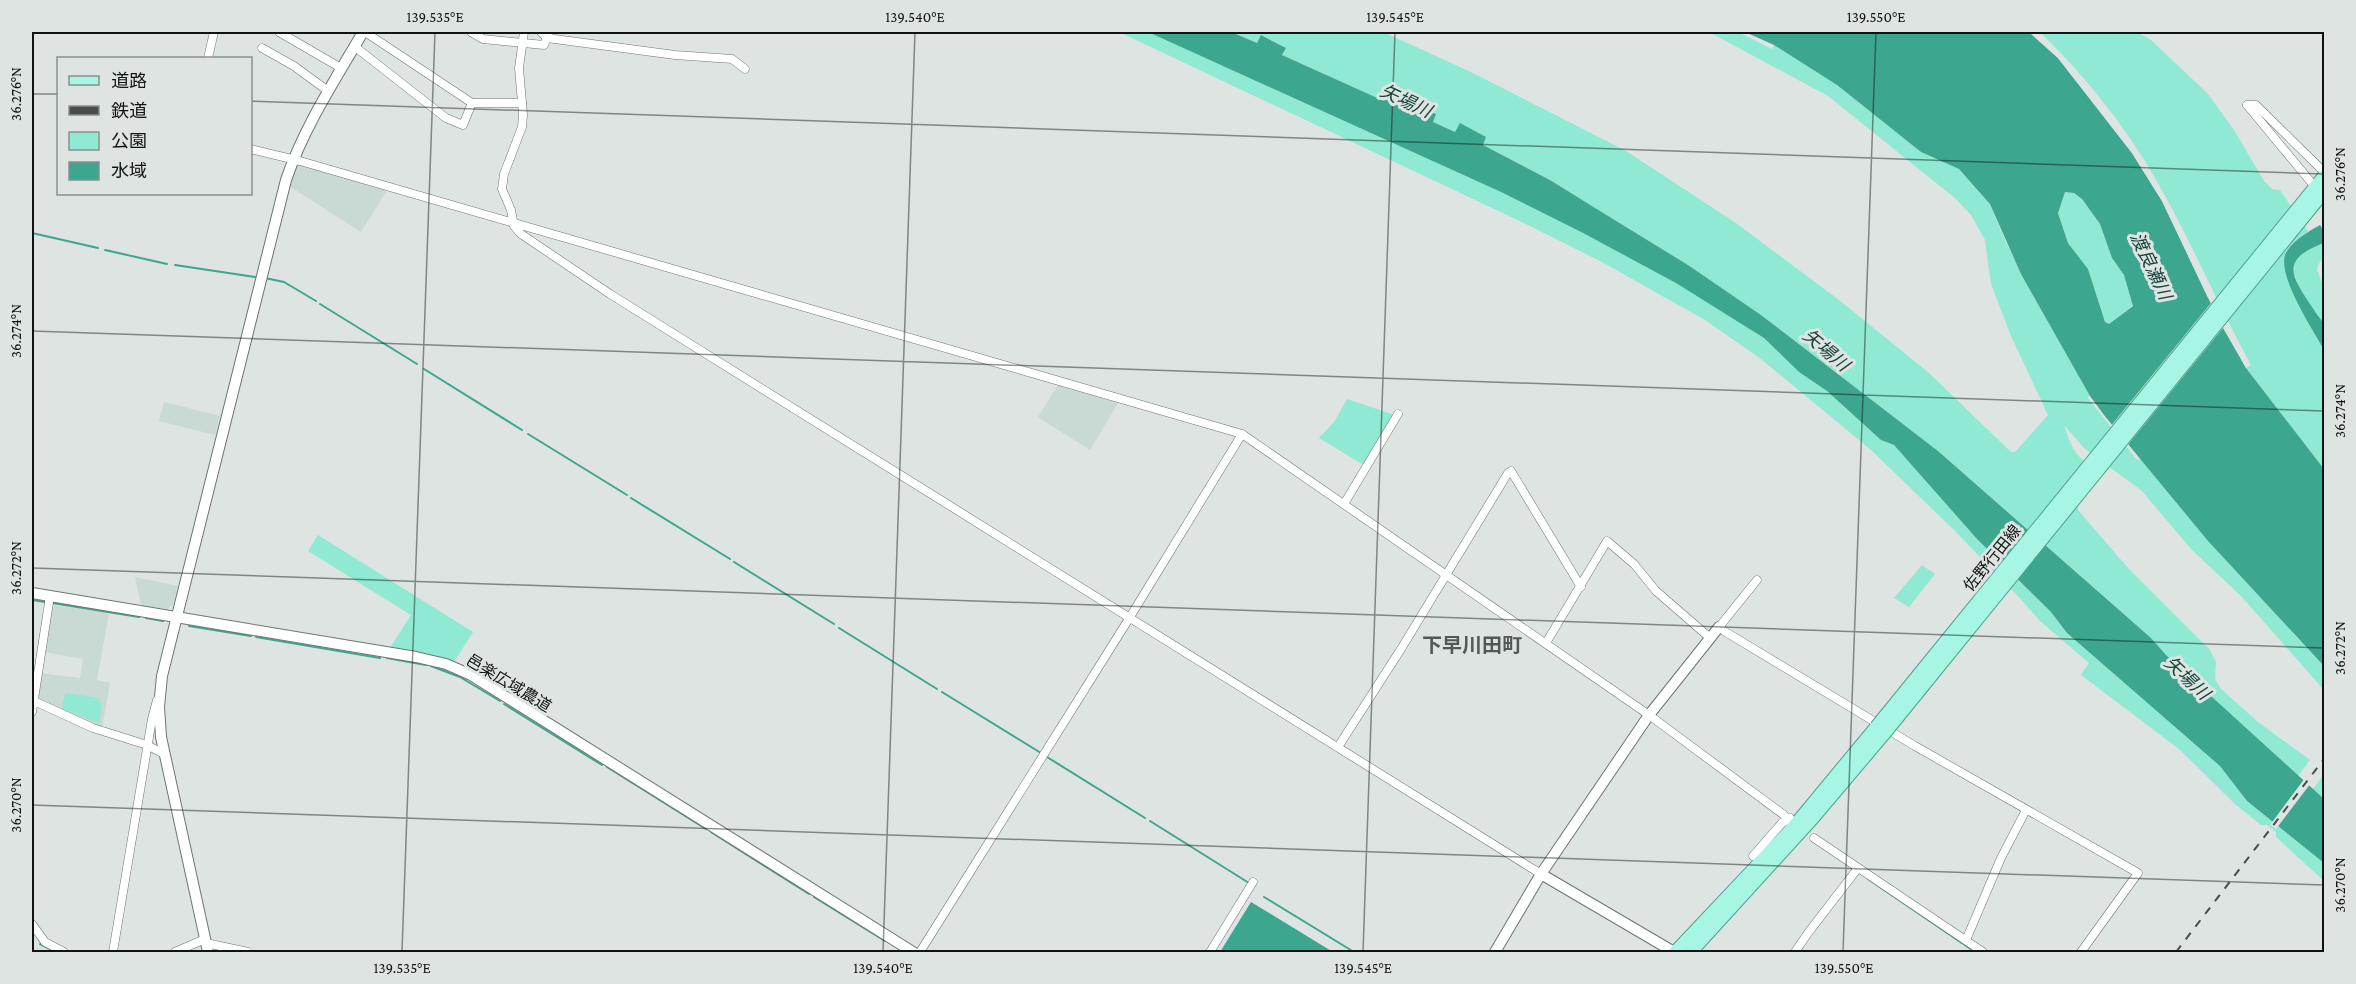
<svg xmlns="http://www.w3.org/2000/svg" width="2356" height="984" font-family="'Crimson Pro','Noto Sans JP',serif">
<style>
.built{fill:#c9d9d4}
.green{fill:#90e9d2}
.water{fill:#3da68f;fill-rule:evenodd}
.pier{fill:#dde4e2}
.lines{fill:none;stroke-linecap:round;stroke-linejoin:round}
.stream{stroke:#3da68f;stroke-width:2}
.street-casing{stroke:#6f7573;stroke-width:9}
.secondary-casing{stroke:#6f7573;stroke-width:12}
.primary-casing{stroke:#4ca28e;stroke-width:14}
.street{stroke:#fff;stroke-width:8}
.secondary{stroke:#fff;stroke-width:10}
.primary{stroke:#a7f5e3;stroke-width:12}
.rail{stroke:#484c4b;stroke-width:2;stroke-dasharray:8 8;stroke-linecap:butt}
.primary-bridge-casing{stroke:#4ca28e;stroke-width:14;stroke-linecap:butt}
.primary-bridge{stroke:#a7f5e3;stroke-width:12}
.ticks{fill:none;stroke:#101312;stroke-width:1.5;stroke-opacity:0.45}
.labels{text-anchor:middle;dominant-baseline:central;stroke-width:6;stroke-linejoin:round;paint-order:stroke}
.street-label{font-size:16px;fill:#101312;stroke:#dde4e2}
.water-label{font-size:18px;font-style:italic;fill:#154339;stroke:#dde4e2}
.quarter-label{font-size:20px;font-weight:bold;fill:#525856;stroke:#dde4e2}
.neatline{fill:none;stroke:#101312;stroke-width:2}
.ticks-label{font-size:15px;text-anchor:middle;fill:#101312}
</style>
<rect width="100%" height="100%" fill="#dde4e2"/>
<!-- built -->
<g class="built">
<path d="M300 165 383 188 386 192 361 232 289 186 296 166Z"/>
<path d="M1058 385 1118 403 1090 450 1038 417Z"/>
<path d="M164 402 220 416 215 435 159 421Z"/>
<path d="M135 577 178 586 173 604 168 609 144 606 141 604Z"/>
<path d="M52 605 109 613 97 680 110 683 102 728 37 699 40 673 80 678 83 659 44 652Z"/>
</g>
<!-- green -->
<g class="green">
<path d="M1119 32H1148L1501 192 1585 234 1676 282 1764 338 1799 372 1827 391 1881 440 1894 445 1977 539 2051 612 2067 633 2221 766 2247 801 2324 863V881L2276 837V832L2267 825H2261L2235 804 2179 749 2081 675 2089 663 2040 621 2019 597 1953 529 1871 450 1761 359 1705 320 1602 262 1526 224Z"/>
<path d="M1231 32H1383L1473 73 1626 151 1736 223 1839 300 1929 373 2011 452H2015L2048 415 2011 336 1991 284 1985 240 1971 215 1956 199 1828 96 1709 32H1738L1772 49 1774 45 1837 85 1921 152 1959 169 1973 184 1990 204 2006 243 2090 396 2087 397 2137 460 2141 459 2208 541 2324 666V690L2241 596 2191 549 2142 491 2084 448 2064 425C2074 455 2077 457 2103 474L2078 505V510L2128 568 2210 650 2216 662 2215 679 2221 689 2258 722 2310 760 2298 776 2166 655 2151 638 1938 451 1761 315 1688 265 1600 211 1550 180 1483 145 1486 137 1455 132 1432 122 1436 114 1390 93 1384 101 1282 55 1286 48 1262 35 1257 43Z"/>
<path d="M2040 32H2137L2151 40 2208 94 2234 130 2264 181 2272 189 2280 190 2308 231 2285 252 2289 284 2324 350V469L2246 368 2251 365C2220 309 2195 250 2164 194 2132 134 2088 79 2040 32Z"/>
<path d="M2065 192 2074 193 2082 199 2100 224 2112 258 2124 275 2133 305 2109 324 2105 322 2088 269 2068 243 2058 212Z"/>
<path d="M2324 243V257L2318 265 2317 270 2324 288V326C2316 313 2289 278 2294 263 2297 252 2314 247 2324 243Z"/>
<path d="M1347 399 1392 414V421L1364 465 1319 438 1334 422Z"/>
<path d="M318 535 473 632 454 662 390 648 411 615 308 551Z"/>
<path d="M1922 565 1935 574 1909 607 1894 598Z"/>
<path d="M65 693 100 698 99 703H102L99 723 62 709Z"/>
<path d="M2324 774V799L2313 789Z"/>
</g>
<!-- water -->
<g class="water">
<path d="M1148 32H1231L1257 43 1261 35 1286 48 1282 55 1384 101 1390 93 1436 114 1433 122 1455 132 1460 123 1486 137 1483 145 1550 180 1600 211 1688 265 1761 315 1938 451 2151 638 2166 655 2324 799V863L2247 801 2220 766 2067 633 2051 612 1977 539 1894 445 1881 440 1827 391 1799 372 1764 338 1676 283 1585 234 1501 192Z"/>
<path d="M1745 32H2029L2058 58 2132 153 2162 201 2207 296 2246 368 2324 469V666L2208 541 2104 415 2090 396 2021 274 1990 204 1959 169 1921 152 1837 85 1774 45ZM2065 192 2074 193 2082 199 2100 224 2112 258 2124 275 2133 306 2109 324 2105 322 2088 269 2068 243 2058 213Z"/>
<path d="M2320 225 2324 231V243C2278 260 2292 277 2314 310 2317 315 2323 321 2324 326 2326 333 2325 343 2324 350 2314 331 2273 271 2287 251 2294 240 2309 231 2320 225Z"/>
<path d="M1251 902 1333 952H1220Z"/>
</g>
<!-- pier -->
<g class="pier">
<path d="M2029 32H2034L2039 35 2060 56 2135 151 2165 200 2210 295 2249 366 2246 368 2223 328 2127 446 2110 427 2211 303 2162 201 2132 153 2058 58Z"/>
<path d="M2305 778 2311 783 2276 829 2270 825Z"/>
</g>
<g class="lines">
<!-- stream -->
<g class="stream">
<path d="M32 233 98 248"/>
<path d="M105 250 167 264"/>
<path d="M175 265 255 277"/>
<path d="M265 278 284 282 316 301"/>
<path d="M320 304 417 364"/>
<path d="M424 369 522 430"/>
<path d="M528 434 627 495"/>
<path d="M631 498 730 559"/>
<path d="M734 562 834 624"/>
<path d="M32 600 45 602"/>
<path d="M52 603 139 617"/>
<path d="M146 618 163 621"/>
<path d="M189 626 251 636"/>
<path d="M839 628 937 689"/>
<path d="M256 637 380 658"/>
<path d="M387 658 426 665"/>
<path d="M431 666 460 677 500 701"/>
<path d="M942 692 1041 753"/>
<path d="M504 704 602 765"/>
<path d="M1047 757 1145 818"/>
<path d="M607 767 706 829"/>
<path d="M1150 821 1249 883"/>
<path d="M711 832 809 894"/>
<path d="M1868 879 1975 952"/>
<path d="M814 897 885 941"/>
<path d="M1264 897 1354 952"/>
<path d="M32 933 33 935"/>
<path d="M40 944 56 952"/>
</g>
<defs>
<g id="street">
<path d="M279 32 341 68"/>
<path d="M365 32 472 103H522"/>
<path d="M471 32 483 39 544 45 549 32"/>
<path d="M524 32 519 68 523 115 522 127 504 174 502 189 511 210 514 226 521 234 610 294 1541 874"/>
<path d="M541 32 547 38 675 55 732 59 745 69"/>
<path d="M354 46 446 118 463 125 472 103"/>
<path d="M262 48 294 66 328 91"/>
<path d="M208 58 214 32"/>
<path d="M2247 105 2315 187"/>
<path d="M2247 105H2256L2320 168"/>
<path d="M250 149 300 161 1242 434 1649 715 1784 815"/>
<path d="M1344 504 1398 414"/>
<path d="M1757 580 1719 627 1724 631 1915 746 2138 873 2081 952"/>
<path d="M1546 643 1607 541 1634 564 1656 591 1709 637"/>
<path d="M34 701 93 728 147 745 164 754"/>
<path d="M32 712 50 596"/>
<path d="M1338 747 1401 649 1508 473 1511 471 1581 587"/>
<path d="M1814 838 1983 952"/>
<path d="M1753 856 1782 823 1790 818 1794 826"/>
<path d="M32 924 45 942 64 952"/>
<path d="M1966 940 2001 858 2026 810"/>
<path d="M206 943 248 952"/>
<path d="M113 952 152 719 157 700"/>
<path d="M175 952 205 939"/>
<path d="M920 952 1130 617 1242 434"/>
<path d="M1210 952 1253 882"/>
<path d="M1795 952 1808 933 1858 868"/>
</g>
<g id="secondary">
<path d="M32 593 416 657 446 664 471 675 913 952"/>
<path d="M1541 874 1674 952"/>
<path d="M208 952 161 737 159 707 162 676 286 180C304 127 335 80 363 32"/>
<path d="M1495 952 1541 874 1649 715 1719 627"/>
</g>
<g id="primary">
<path d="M1919 674 2324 176"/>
<path d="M1928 680 2324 192"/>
<path d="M1675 952 1794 826 1876 727"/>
<path d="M1691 952 1814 817 1885 733"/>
</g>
</defs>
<!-- street casing -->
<use href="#street" class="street-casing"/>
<!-- secondary casing -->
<use href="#secondary" class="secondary-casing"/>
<!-- primary casing -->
<use href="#primary" class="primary-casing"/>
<!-- street -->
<use href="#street" class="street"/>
<!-- secondary -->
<use href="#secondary" class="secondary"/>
<!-- primary -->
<use href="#primary" class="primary"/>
<!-- rail -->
<path class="rail" d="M2176 952 2324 759"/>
<defs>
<g id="primary-bridge">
<path d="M1876 727 1919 674"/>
<path d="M1885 733 1928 680"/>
</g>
</defs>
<!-- primary-bridge casing -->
<use href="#primary-bridge" class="primary-bridge-casing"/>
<!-- primary-bridge -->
<use href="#primary-bridge" class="primary-bridge"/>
</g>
<!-- ticks -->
<path class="ticks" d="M32 94H58M250 101 2324 174M32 331 2324 411M32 568 2324 648M32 805 2324 885M402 952 435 32M883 952 915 32M1363 952 1395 32M1843 952 1876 32M2324 952V933"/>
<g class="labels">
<!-- street labels -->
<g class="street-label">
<text transform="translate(1992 558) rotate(-51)">佐野行田線</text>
<text transform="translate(509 683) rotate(31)">邑楽広域農道</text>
</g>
<!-- water labels -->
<g class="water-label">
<text transform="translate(1406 101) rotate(25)">矢場川</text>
<text transform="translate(2151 266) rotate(65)">渡良瀬川</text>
<text transform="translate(1826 350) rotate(40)">矢場川</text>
<text transform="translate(2187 678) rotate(43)">矢場川</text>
</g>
<!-- quarter labels -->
<g class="quarter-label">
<text x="1472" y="645">下早川田町</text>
</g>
</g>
<!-- border -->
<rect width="2356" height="984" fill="none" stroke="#dde4e2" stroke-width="66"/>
<!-- legend -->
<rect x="57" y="57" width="195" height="138" fill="#dde4e2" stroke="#8b908f" stroke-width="1.5"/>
<rect x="69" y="76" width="30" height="9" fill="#a7f5e3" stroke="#8b908f" stroke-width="1.5"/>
<text x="111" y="87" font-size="18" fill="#101312">道路</text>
<rect x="69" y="106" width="30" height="9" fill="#484c4b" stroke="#8b908f" stroke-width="1.5"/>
<text x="111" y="117" font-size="18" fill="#101312">鉄道</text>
<rect x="69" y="132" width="30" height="18" fill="#90e9d2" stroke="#8b908f" stroke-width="1.5"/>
<text x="111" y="147" font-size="18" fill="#101312">公園</text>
<rect x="69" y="162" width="30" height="18" fill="#3da68f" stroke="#8b908f" stroke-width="1.5"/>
<text x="111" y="177" font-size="18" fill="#101312">水域</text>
<rect x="33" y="33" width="2290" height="918" class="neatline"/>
<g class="ticks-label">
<text x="435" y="22">139.535°E</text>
<text x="915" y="22">139.540°E</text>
<text x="1395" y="22">139.545°E</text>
<text x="1876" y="22">139.550°E</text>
<text transform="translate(16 94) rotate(-90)" y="5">36.276°N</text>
<text transform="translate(2340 174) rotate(-90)" y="5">36.276°N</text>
<text transform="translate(16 331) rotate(-90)" y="5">36.274°N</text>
<text transform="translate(2340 411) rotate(-90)" y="5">36.274°N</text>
<text transform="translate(16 568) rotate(-90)" y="5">36.272°N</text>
<text transform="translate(2340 648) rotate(-90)" y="5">36.272°N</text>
<text transform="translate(16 805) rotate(-90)" y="5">36.270°N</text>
<text transform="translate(2340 885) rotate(-90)" y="5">36.270°N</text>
<text x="402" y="973">139.535°E</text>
<text x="883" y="973">139.540°E</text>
<text x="1363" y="973">139.545°E</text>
<text x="1844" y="973">139.550°E</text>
</g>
</svg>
